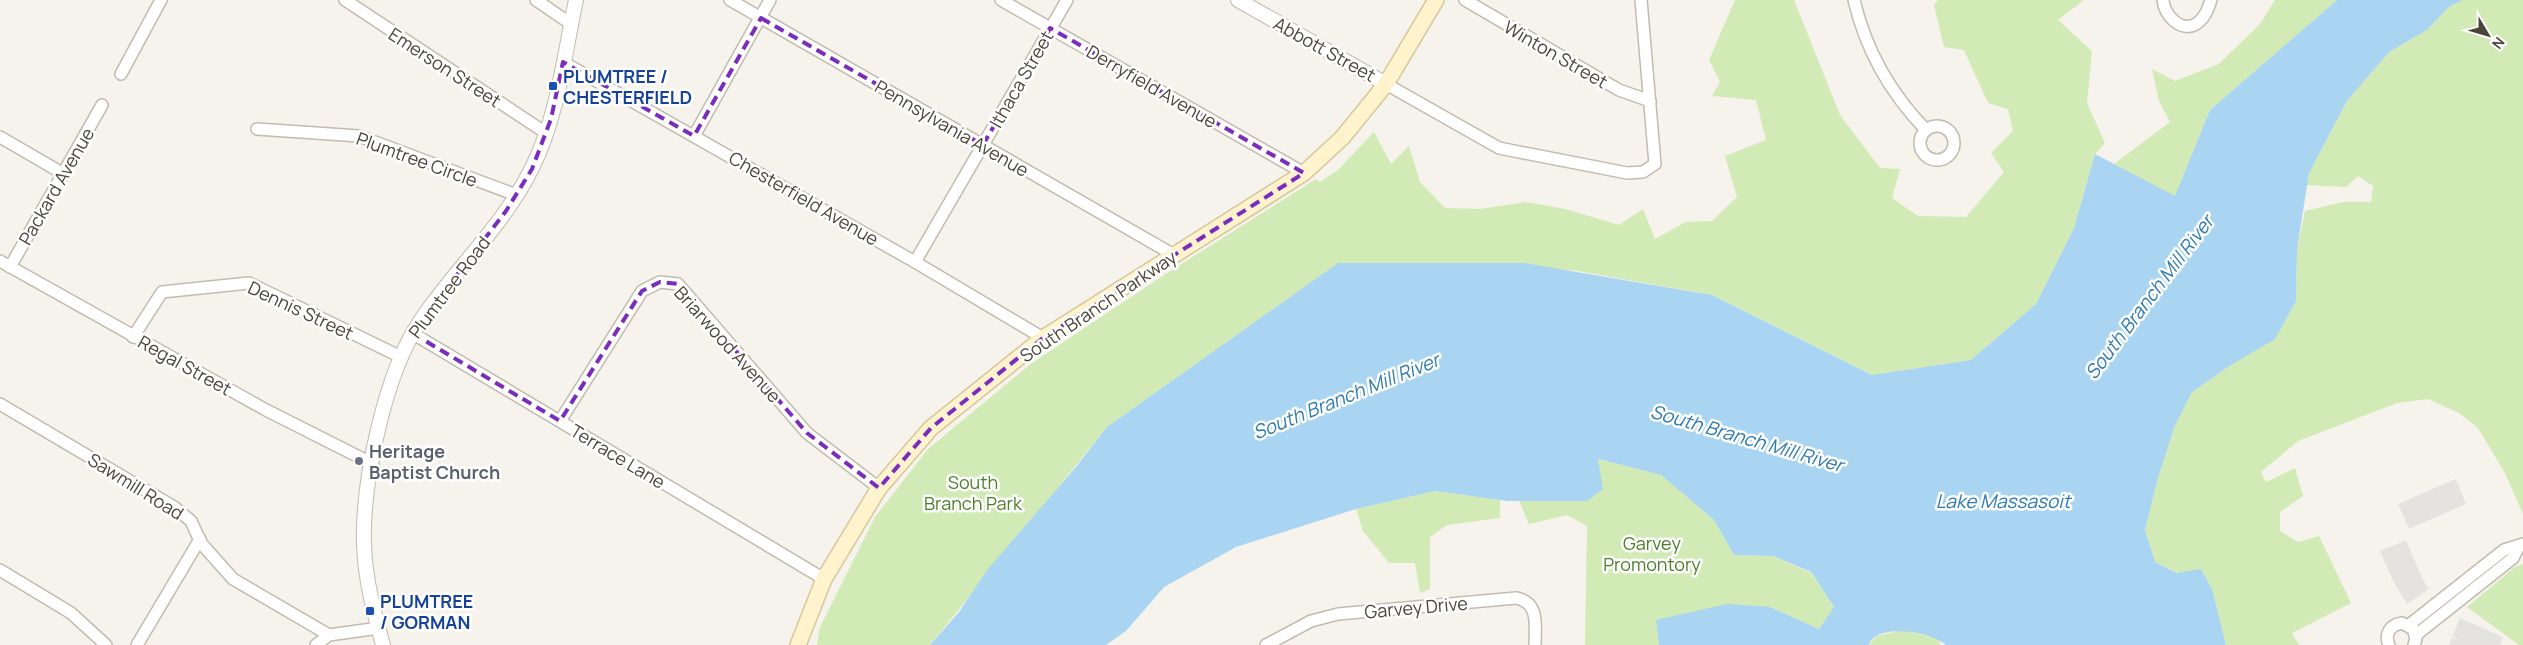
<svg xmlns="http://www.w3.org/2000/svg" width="2523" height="645" font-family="Manrope,sans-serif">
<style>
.green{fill:#d2eab5}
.parking{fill:#e5e3e0}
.water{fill:#a9d4f2}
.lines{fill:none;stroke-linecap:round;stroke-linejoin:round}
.minor-casing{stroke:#c2bbae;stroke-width:14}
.tertiary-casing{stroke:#c2bbae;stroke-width:16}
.secondary-casing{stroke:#d6c79b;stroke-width:18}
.minor{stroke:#fff;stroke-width:11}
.tertiary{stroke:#fff;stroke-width:14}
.secondary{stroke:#fff3cd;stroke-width:15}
.marked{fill:none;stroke:#7b2cbf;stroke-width:4;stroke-dasharray:10 6;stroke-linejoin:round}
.transit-dot{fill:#1a4fb4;stroke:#fff;stroke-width:2}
.worship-dot{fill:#6b7280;stroke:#fff;stroke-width:2}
.labels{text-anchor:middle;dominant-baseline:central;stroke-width:5;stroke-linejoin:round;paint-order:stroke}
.street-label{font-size:18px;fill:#4b4439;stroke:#fff}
.transit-label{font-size:18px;font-weight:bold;fill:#164399;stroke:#fff;text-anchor:start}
.worship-label{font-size:18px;font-weight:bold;fill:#5b616d;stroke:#fff;text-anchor:start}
.park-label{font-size:18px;fill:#4a7f2a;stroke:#fff}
.water-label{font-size:19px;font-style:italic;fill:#2e7ab2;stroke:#fff}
</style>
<rect width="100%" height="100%" fill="#f6f3ec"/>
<!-- green -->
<g class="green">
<path d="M1735 0H1794L1840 115 1880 168 1900 169 1892 198 1918 216 1966 217 2004 172 1991 153 2013 131 2008 109 1988 103 1964 50 1944 47 1934 5 1938 0H2084L2058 20 2092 51 2087 103 2105 143 2095 154 2074 228 2036 304 1971 360 1872 375 1712 295 1572 270 1338 263 1107 427 930 645H817L820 627 875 517 928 449 1032 363 1164 275 1316 179 1320 182 1338 170 1374 132 1391 164 1409 146 1420 182 1445 208 1480 209 1526 202 1565 209 1619 225 1643 209 1655 239 1686 222 1712 221 1737 197 1725 156 1766 140 1756 100 1712 96 1720 82 1709 60Z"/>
<path d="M2275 0H2337L2210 110 2175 197 2114 164 2170 122 2159 101 2152 69 2175 81 2219 64 2260 24Z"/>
<path d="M2463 0H2523V514L2505 473 2478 428 2459 413 2428 399 2397 403 2298 441 2261 472 2266 482 2295 468 2303 496 2280 512V531L2298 542 2319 536 2351 603 2292 633 2299 645H2226L2212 589 2155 562 2145 530 2158 478 2175 425 2192 392 2231 365 2296 301 2297 249 2305 211 2343 202H2371L2373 186 2358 176 2346 187 2307 185 2309 173 2347 101 2389 52 2427 30 2450 6Z"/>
<path d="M1597 459 1661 475 1714 520 1734 555 1773 556 1811 573 1834 607 1819 629 1770 607 1656 620 1659 645H1585L1587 526 1567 515 1529 524 1519 501H1587Z"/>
<path d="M1435 491 1500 500V518L1447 525 1430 537V589L1420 593 1415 563H1389L1363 531 1356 509Z"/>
<path d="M2523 564V645H2519L2467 607 2515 567Z"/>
<path d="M1902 630 1939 639 1940 645H1868L1877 636Z"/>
</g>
<!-- parking -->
<g class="parking">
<path d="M2456 479 2466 504 2409 529 2398 504Z"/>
<path d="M2406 540 2422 578 2429 589 2407 604 2392 579 2380 551Z"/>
<path d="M2460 618 2503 637 2500 645H2449L2452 637 2459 641 2453 635Z"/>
</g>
<!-- water -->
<path class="water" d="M2337 0H2463L2450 6 2427 30 2389 52 2347 101 2309 173 2297 249 2296 301 2275 339 2231 365 2192 392 2175 425 2158 478 2145 530 2155 562 2177 573 2201 569 2212 589 2226 645H1946C1932 633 1893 626 1876 636 1873 638 1870 642 1868 645H1659L1656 620 1727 604 1770 607 1819 629 1834 607 1811 572 1773 556 1734 555 1714 520 1661 475 1598 459 1603 489 1587 501H1507L1435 491 1356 509 1236 547 1164 587 1126 631 1106 645H930L959 612 988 569 1075 468 1107 427 1338 263H1524L1712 295 1872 375 1971 360 2036 304 2074 228 2095 154 2175 196 2210 110Z"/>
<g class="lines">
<defs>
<g id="minor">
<path d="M345 0 546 133"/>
<path d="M536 0 571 24"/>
<path d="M730 0 1174 255"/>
<path d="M1001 0 1304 173"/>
<path d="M1465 0 1619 90 1650 101"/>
<path d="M1854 0C1866 51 1890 93 1926 130"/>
<path d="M2163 0C2164 15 2181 33 2196 24 2205 18 2208 9 2211 0"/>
<path d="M563 62 915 262 1043 338"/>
<path d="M121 74 161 0"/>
<path d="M1386 84 1499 148 1627 173 1643 172 1655 164 1641 0"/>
<circle cx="1937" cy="143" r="17"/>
<path d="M257 129 359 136 516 195"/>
<path d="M694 136 770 0"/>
<path d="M0 137 62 173"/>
<path d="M0 261 266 410 373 464"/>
<path d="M915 262 1067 0"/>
<path d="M10 267 102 105"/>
<path d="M412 333 824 579"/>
<path d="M133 337 162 292 249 283 401 357"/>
<path d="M0 404 174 507 191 521 201 543 233 579 329 635"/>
<path d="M560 421 642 291 660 282 678 284 807 433 879 488"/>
<path d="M0 570 71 613 106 645"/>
<path d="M2409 625 2504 550 2523 544"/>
<path d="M2416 635 2513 558 2519 546"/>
<path d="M137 645 200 539"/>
<path d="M316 645 329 635 379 628"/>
<path d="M1266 645 1311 621 1338 614 1516 598C1540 602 1535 627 1535 645"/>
<path d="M2389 645C2384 634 2390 625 2402 623L2413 629 2416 639 2414 645"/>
</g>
<g id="tertiary">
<path d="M1238 0 1386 84"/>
<path d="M383 645C374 612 365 579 364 545 362 482 385 372 421 320 456 268 504 225 532 168 558 116 564 56 576 0"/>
</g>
<path id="secondary" d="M798 645 824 579 879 488 931 428 1043 338 1304 173 1342 138 1386 84 1436 0"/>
</defs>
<!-- minor casing -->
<use href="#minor" class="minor-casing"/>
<!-- tertiary casing -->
<use href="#tertiary" class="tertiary-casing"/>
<!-- secondary casing -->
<use href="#secondary" class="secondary-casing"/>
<!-- minor -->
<use href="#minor" class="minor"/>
<!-- tertiary -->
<use href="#tertiary" class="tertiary"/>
<!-- secondary -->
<use href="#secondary" class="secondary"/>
</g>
<!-- marked area -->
<path class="marked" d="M761 18 983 145 1050 28 1304 173 1043 338 931 428 879 488 807 433 678 284 660 282 642 291 560 421 412 333 506 211 532 169 551 119 563 62 694 136Z"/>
<!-- markers -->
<g class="transit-dot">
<rect x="548" y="81" width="10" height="10" rx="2.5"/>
<rect x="365" y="606" width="10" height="10" rx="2.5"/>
</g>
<circle class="worship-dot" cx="359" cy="461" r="5"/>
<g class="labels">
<!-- street labels -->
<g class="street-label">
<text transform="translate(1325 49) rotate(29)">Abbott Street</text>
<text transform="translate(1556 54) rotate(30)">Winton Street</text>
<text transform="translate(445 67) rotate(33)">Emerson Street</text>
<text transform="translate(1021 79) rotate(-60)">Ithaca Street</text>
<text transform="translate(1152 86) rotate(30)">Derryfield Avenue</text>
<text transform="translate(952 128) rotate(30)">Pennsylvania Avenue</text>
<text transform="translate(417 159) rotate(20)">Plumtree Circle</text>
<text transform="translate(56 186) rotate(-60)">Packard Avenue</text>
<text transform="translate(804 198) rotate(30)">Chesterfield Avenue</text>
<text transform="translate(449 287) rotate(-53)">Plumtree Road</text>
<text transform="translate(1098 306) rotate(-34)">South Branch Parkway</text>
<text transform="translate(301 310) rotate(25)">Dennis Street</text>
<text transform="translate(728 344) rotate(48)">Briarwood Avenue</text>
<text transform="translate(185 365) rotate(29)">Regal Street</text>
<text transform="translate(618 456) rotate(31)">Terrace Lane</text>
<text transform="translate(136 486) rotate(32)">Sawmill Road</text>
<text transform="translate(1416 607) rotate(-5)">Garvey Drive</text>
</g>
<!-- transit labels -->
<g class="transit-label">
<text x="563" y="76">PLUMTREE /<tspan x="563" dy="21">CHESTERFIELD</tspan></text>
<text x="380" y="601">PLUMTREE<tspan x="380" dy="21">/ GORMAN</tspan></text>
</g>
<!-- worship labels -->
<g class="worship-label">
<text x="369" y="451">Heritage<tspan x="369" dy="21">Baptist Church</tspan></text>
</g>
<!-- park labels -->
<g class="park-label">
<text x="973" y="482">South<tspan x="973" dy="21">Branch Park</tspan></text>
<text x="1652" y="543">Garvey<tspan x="1652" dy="21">Promontory</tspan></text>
</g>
<!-- water labels -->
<g class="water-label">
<text transform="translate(2149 297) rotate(-53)">South Branch Mill River</text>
<text transform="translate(1346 396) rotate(-22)">South Branch Mill River</text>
<text transform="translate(1747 438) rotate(16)">South Branch Mill River</text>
<text x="2003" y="501">Lake Massasoit</text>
</g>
</g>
<!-- north arrow -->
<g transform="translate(2488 35) rotate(128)" stroke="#ffffff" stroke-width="4" paint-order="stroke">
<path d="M0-4L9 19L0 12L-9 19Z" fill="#4b4439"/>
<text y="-8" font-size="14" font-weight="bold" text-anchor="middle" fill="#4b4439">N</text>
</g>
</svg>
